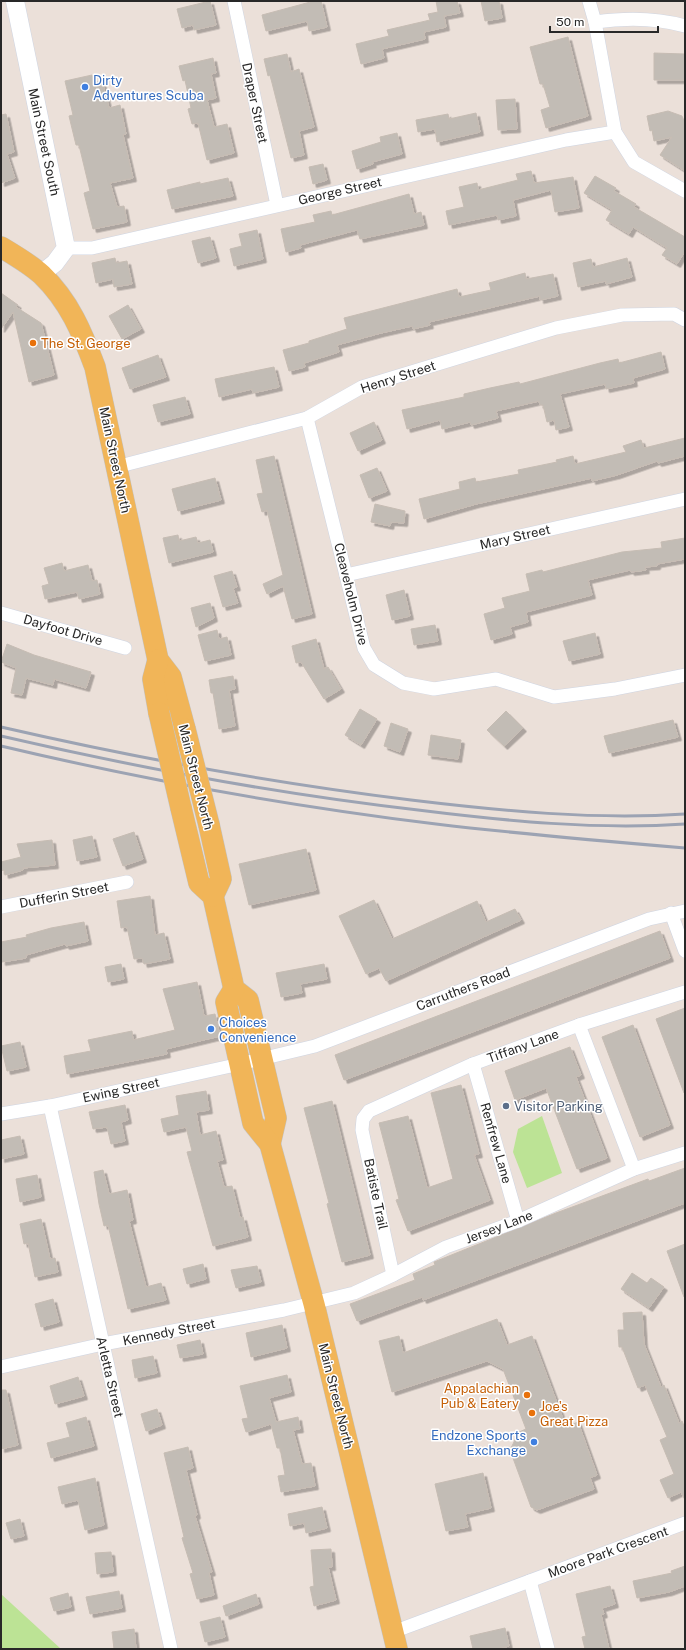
<svg xmlns="http://www.w3.org/2000/svg" width="686" height="1650" font-family="'Public Sans',sans-serif">
<style>
.green{fill:#bce395}
.building{fill:#c2bcb5;stroke:#c6bcb3;filter:url(#shadow)}
.lines{fill:none;stroke-linecap:round;stroke-linejoin:round}
.street-casing{stroke:#cfd5e2;stroke-width:14}
.secondary-casing{stroke:#cfd5e2;stroke-width:19}
.primary-casing{stroke:#c3c3c3;stroke-width:22}
.street{stroke:#fff;stroke-width:13}
.secondary{stroke:#fff;stroke-width:18}
.primary{stroke:#f1b558;stroke-width:21}
.rail{stroke:#9ca3b3;stroke-width:3}
.primary-bridge-casing{stroke:#c3c3c3;stroke-width:22;stroke-linecap:butt}
.primary-bridge{stroke:#f1b558;stroke-width:21}
.shop-dot{fill:#3f7fe0;stroke:#fff;stroke-width:1.5}
.food-dot{fill:#e8710a;stroke:#fff;stroke-width:1.5}
.service-dot{fill:#5c6f8a;stroke:#fff;stroke-width:1.5}
.labels{text-anchor:middle;dominant-baseline:central;stroke-width:3;stroke-linejoin:round;paint-order:stroke}
.shop-label{font-size:13px;fill:#366cbe;stroke:#fff;text-anchor:start}
.street-label{font-size:13px;fill:#282828;stroke:#fff}
.food-label{font-size:13px;fill:#c56008;stroke:#fff;text-anchor:start}
.service-label{font-size:13px;fill:#4e5e75;stroke:#fff;text-anchor:start}
</style>
<defs>
<filter id="shadow"><feDropShadow dx="3.5" dy="3.5" stdDeviation="0" flood-color="#0004"/></filter>
</defs>
<rect width="100%" height="100%" fill="#ebe0d9"/>
<!-- green -->
<g class="green">
<path d="M542 1116 562 1173 527 1188 513 1152 518 1129Z"/>
<path d="M1 1594 61 1649H1Z"/>
</g>
<!-- building -->
<g class="building">
<path d="M210 1 216 25 194 30 193 25 182 28 177 9Z"/>
<path d="M314 1H321L327 27 309 31 307 21 266 31 262 15Z"/>
<path d="M436 1H457L460 13 444 16 446 27 424 32 425 39 382 49 384 58 361 64 356 44 389 36 387 30 430 20 428 14 438 12Z"/>
<path d="M481 1H499L502 18 485 21Z"/>
<path d="M568 37 588 116 546 128 541 110 550 107 543 84H540L530 47Z"/>
<path d="M654 53 685 54V80H654Z"/>
<path d="M287 54 291 72 299 69 314 127 299 131 304 155 291 158 270 75 268 76 264 59Z"/>
<path d="M213 58 216 73 211 74 216 98 207 100 214 127 227 124 234 153 207 160 198 123 192 124 188 109 191 108 185 80 183 81 179 66Z"/>
<path d="M92 75 94 83 102 81 109 108 120 105 126 134 123 135 133 178 110 183 117 207 124 206 127 222 93 229 84 193 90 191 79 145H76L69 116 73 115 65 81Z"/>
<path d="M515 99 517 129 498 130 496 100Z"/>
<path d="M668 111 682 116 683 120 685 118V171L660 155 672 137 654 141 652 130 650 131 647 116Z"/>
<path d="M476 113 480 132 437 142 435 129 418 132 416 120 448 114 449 119Z"/>
<path d="M6 114 14 152 7 154 15 178 1 183V115Z"/>
<path d="M397 133 402 154 372 162 373 164 357 169 352 151 381 142 380 137Z"/>
<path d="M323 164 327 180 313 184 309 167Z"/>
<path d="M531 171 534 183 573 177 579 208 555 212 551 190 513 200 516 216 498 220 497 215 449 225 446 211 464 207 459 187 477 183 478 190 518 180 516 174Z"/>
<path d="M595 176 616 188 614 191 636 204 634 207 685 237V251L677 264 662 255 667 248 633 227 629 234 606 220 612 210 584 193Z"/>
<path d="M228 178 233 196 172 209 167 190 200 182V184Z"/>
<path d="M409 194 414 214 421 212 424 225 360 239 357 230 300 245 301 248 286 252 281 229 315 222 313 215 331 211 332 215Z"/>
<path d="M257 230 263 259 234 266 230 249 242 246 239 234Z"/>
<path d="M210 237 216 258 198 263 192 241Z"/>
<path d="M115 258 116 263 127 261 132 284 114 287 113 279 96 283 92 263Z"/>
<path d="M627 258 632 277 606 284V281L578 287 573 263 591 259 593 267Z"/>
<path d="M525 273 526 279 553 274 558 296 540 300V296L429 322 430 325 413 329 412 326 381 333 337 345 339 352 304 363 305 367 289 371 283 350 309 343V341L347 329 344 318 457 289 459 297 491 290 489 283Z"/>
<path d="M1 293 18 305 16 307 41 323 54 375 29 382 13 312 1 329Z"/>
<path d="M128 305 141 329 122 339 109 316Z"/>
<path d="M661 352 665 369 633 378 634 383 606 389 605 384 560 394 569 427 556 430 554 420 547 422 543 405H540L539 401 496 411 498 418 471 425 470 422 442 429 440 420 407 429 402 410 464 397V394L490 388 519 382 520 384 600 363 618 359 619 363Z"/>
<path d="M158 355 166 377 130 389 122 368Z"/>
<path d="M274 367 279 387 253 393 252 389 219 397 215 379Z"/>
<path d="M185 397 190 414 158 422 153 405Z"/>
<path d="M374 422 382 440 358 451 350 433Z"/>
<path d="M685 438V456L658 463 657 461 617 475 592 481V478L476 504 424 519 419 499 460 489 459 482 475 478 476 482 519 474 518 470 557 462 556 460 573 456 575 464 626 452 623 446 641 440 644 448Z"/>
<path d="M274 456 312 614 292 619 283 586 267 594 263 584 283 575 267 510 262 512 257 494 263 493 256 460Z"/>
<path d="M377 468 387 491 369 498 360 475Z"/>
<path d="M215 478 221 500 178 511 172 489Z"/>
<path d="M375 504 405 511 404 523 391 522 390 526 371 522Z"/>
<path d="M178 535 179 541 196 537 198 543 210 540 213 552 169 563 163 538Z"/>
<path d="M685 538V559L657 564V566L645 567 646 570 631 572 630 570 588 580 592 595 526 612 528 622 510 627 512 634 491 640 484 614 505 608 502 598 530 591 526 574 542 570 543 572 622 552 662 548 661 542Z"/>
<path d="M62 563 64 571 88 565 92 581 97 580 100 594 79 599 77 592 45 599 42 586 49 584 44 568Z"/>
<path d="M232 571 237 587 233 588 238 603 223 607 214 576Z"/>
<path d="M404 590 410 616 392 620 386 595Z"/>
<path d="M210 603 214 618 196 627 191 608Z"/>
<path d="M435 625 438 641 414 645 411 629Z"/>
<path d="M217 630 219 639 227 637 231 655 205 661 198 635Z"/>
<path d="M595 633 600 654 569 661 563 641Z"/>
<path d="M316 639 324 669 328 667 341 689 324 699 301 662 296 663 292 646Z"/>
<path d="M7 644 34 655 91 672 86 688 54 679 53 685 26 678 22 695 11 693 16 668 1 662Z"/>
<path d="M233 676 235 689 229 690 235 726 219 729 213 693H211L209 680Z"/>
<path d="M360 709 377 719 361 745 345 735Z"/>
<path d="M506 711 523 728 504 746 487 730Z"/>
<path d="M673 720 678 737 609 753 604 736Z"/>
<path d="M391 723 408 729 400 752 384 746Z"/>
<path d="M431 735 461 740 458 759 428 755Z"/>
<path d="M134 832 143 859 123 866 113 839Z"/>
<path d="M92 836 97 857 77 861 73 840Z"/>
<path d="M52 840 55 865 23 868V870L5 875 4 870 1 871V862L21 857 17 844Z"/>
<path d="M306 849 316 890 249 905 239 864Z"/>
<path d="M150 896 155 935 164 933 170 959 144 964 142 958 134 959 127 927 121 928 117 901Z"/>
<path d="M374 900 392 939 477 901 486 922 515 909 521 920 386 981 379 968 366 974 339 916Z"/>
<path d="M84 922 88 941 66 946 65 944 26 955V958L2 962 1 942 27 937 26 935 51 928Z"/>
<path d="M660 931 670 958 344 1080 335 1055Z"/>
<path d="M121 964 124 979 108 982 105 967Z"/>
<path d="M324 964 327 979 300 984 302 993 281 997 276 973Z"/>
<path d="M197 982 204 1016 215 1014 220 1036 166 1049 167 1054 67 1074 64 1056 91 1051 88 1040 132 1031 133 1040 175 1030 163 989Z"/>
<path d="M685 1008V1093H684L656 1019Z"/>
<path d="M633 1025 670 1125 640 1137 602 1037Z"/>
<path d="M20 1042 26 1067 7 1071 1 1046Z"/>
<path d="M570 1047 581 1075 576 1077 607 1158 577 1169 546 1088 515 1100 505 1071Z"/>
<path d="M461 1085 479 1154 474 1155 490 1200 408 1231 396 1200 399 1199 379 1123 408 1116 427 1188 453 1179 431 1093Z"/>
<path d="M206 1091 209 1110 196 1112 200 1135 216 1131 223 1160 217 1161 224 1187 232 1186 240 1218 243 1217 248 1237 213 1246 187 1152 192 1151 186 1127 164 1132 161 1119 179 1115 176 1096Z"/>
<path d="M332 1101 370 1255 342 1262 327 1204 329 1203 304 1108Z"/>
<path d="M125 1105 128 1120 121 1122 125 1141 111 1144 107 1127 93 1129 89 1112Z"/>
<path d="M20 1136 24 1154 1 1159V1140Z"/>
<path d="M685 1168V1203L423 1300 422 1297 357 1321 350 1304 415 1280 413 1274 435 1265 434 1262 439 1260 556 1213 648 1179 649 1181Z"/>
<path d="M103 1170 109 1194 127 1190 133 1220 129 1221 146 1287 161 1283 166 1300 128 1309 108 1225 104 1226 99 1204 94 1172Z"/>
<path d="M37 1175 41 1197 20 1202 16 1179Z"/>
<path d="M41 1219 50 1259 55 1258 58 1272 35 1277 28 1243 24 1244 20 1224Z"/>
<path d="M685 1244V1296L684 1297 667 1251Z"/>
<path d="M203 1264 206 1279 187 1284 183 1269Z"/>
<path d="M257 1266 261 1282 236 1288 231 1270Z"/>
<path d="M632 1273 647 1283 651 1278 664 1287 649 1308 621 1289Z"/>
<path d="M53 1299 59 1322 41 1327 35 1304Z"/>
<path d="M642 1312 644 1344 661 1387 664 1385 679 1423 682 1421 685 1428V1500L681 1492 668 1498 660 1480 674 1474 660 1440 667 1437 645 1385 638 1388 622 1347H619L618 1330H624L623 1313Z"/>
<path d="M497 1319 507 1345 532 1336 566 1427 578 1422 597 1475 590 1478 594 1489 537 1510 531 1507 510 1450 519 1432 526 1429 503 1369 487 1361 392 1392 379 1341 399 1336 403 1353Z"/>
<path d="M282 1325 287 1348 251 1357 246 1333Z"/>
<path d="M200 1340 203 1354 180 1358 177 1345Z"/>
<path d="M153 1356 157 1373 135 1378 132 1360Z"/>
<path d="M287 1375 291 1392 269 1398 276 1422 298 1417 300 1429 293 1430 302 1464 311 1463 315 1486 281 1492 278 1476 285 1475 280 1448H277L271 1424 246 1432 242 1419 248 1418 240 1386Z"/>
<path d="M78 1377 84 1396 55 1404 50 1386Z"/>
<path d="M1 1390H6L18 1445 1 1449Z"/>
<path d="M157 1409 162 1425 146 1431 141 1414Z"/>
<path d="M86 1417 94 1446 51 1458 47 1443 70 1437 66 1423Z"/>
<path d="M188 1447 193 1468 186 1470 197 1515 195 1516 212 1572 209 1573 214 1595 197 1599 190 1574 193 1573 182 1538 184 1537 164 1453Z"/>
<path d="M483 1473 491 1508 465 1514 468 1527 446 1531 435 1484Z"/>
<path d="M95 1478 104 1525 85 1530 78 1500 62 1504 58 1487Z"/>
<path d="M322 1507 327 1528 306 1533 304 1523 290 1526 288 1514Z"/>
<path d="M20 1519 24 1536 11 1539 6 1523Z"/>
<path d="M331 1549 332 1567H328L336 1600 314 1606 310 1587 314 1586 311 1550Z"/>
<path d="M111 1552 113 1572 97 1574 95 1553Z"/>
<path d="M685 1566V1586L669 1592 637 1598 633 1581 672 1573 671 1571Z"/>
<path d="M610 1586 615 1604 602 1608 604 1614 601 1615 609 1649H585L582 1637 586 1636 576 1594Z"/>
<path d="M119 1591 122 1608 90 1614 86 1597Z"/>
<path d="M68 1593 71 1607 54 1611 50 1598Z"/>
<path d="M256 1594 259 1604 226 1616 223 1606Z"/>
<path d="M220 1617 225 1637 205 1642 200 1622Z"/>
<path d="M505 1628 509 1646 498 1649H473L470 1636Z"/>
<path d="M134 1629 136 1649H114L112 1632Z"/>
</g>
<g class="lines">
<defs>
<g id="street">
<path d="M234 1 277 205"/>
<path d="M589 1 595 22 615 132 634 162 685 191"/>
<path d="M595 22C624 18 657 18 685 26"/>
<path d="M66 248H92L566 140 615 132"/>
<path d="M307 418 364 648 374 665 403 683 434 689 496 679 554 697 615 689 685 675"/>
<path d="M116 467 307 418 362 387 556 328 622 315 674 314 685 320"/>
<path d="M346 575 685 499"/>
<path d="M1 613 125 648"/>
<path d="M1 907 127 882"/>
<path d="M671 913 685 951"/>
<path d="M579 1025 634 1169"/>
<path d="M473 1064 518 1221"/>
<path d="M50 1106 171 1649"/>
<path d="M1 1114 50 1106 240 1064 315 1046 649 919 685 911"/>
<path d="M393 1275 362 1130 363 1119 369 1111 473 1064 579 1025 685 992"/>
<path d="M1 1367 103 1344 284 1310 354 1293 393 1275 446 1247 518 1221 634 1169 685 1153"/>
<path d="M530 1581 548 1649"/>
<path d="M393 1632 685 1523"/>
</g>
<path id="secondary" d="M15 1 66 248 55 263 41 274"/>
<g id="primary">
<path d="M1 247C14 255 30 264 42 275 69 301 82 332 95 367L158 660 171 677 185 729"/>
<path d="M158 660 153 679 159 713"/>
<path d="M181 808 199 883 213 896 234 989 248 1000 276 1118 270 1144"/>
<path d="M209 825 221 879 213 896"/>
<path d="M234 989 226 1002 253 1123 270 1144 314 1304 397 1649"/>
</g>
</defs>
<!-- street casing -->
<use href="#street" class="street-casing"/>
<!-- secondary casing -->
<use href="#secondary" class="secondary-casing"/>
<!-- primary casing -->
<use href="#primary" class="primary-casing"/>
<!-- street -->
<use href="#street" class="street"/>
<!-- secondary -->
<use href="#secondary" class="secondary"/>
<!-- primary -->
<use href="#primary" class="primary"/>
<!-- rail -->
<g class="rail">
<path d="M1 727C136 758 273 783 411 800 502 811 594 820 685 814"/>
<path d="M1 736C139 768 278 794 418 810 506 821 596 830 685 824"/>
<path d="M1 746C144 780 290 806 436 824 519 834 602 841 685 848"/>
</g>
<defs>
<g id="primary-bridge">
<path d="M159 713 181 808"/>
<path d="M185 729 209 825"/>
</g>
</defs>
<!-- primary-bridge casing -->
<use href="#primary-bridge" class="primary-bridge-casing"/>
<!-- primary-bridge -->
<use href="#primary-bridge" class="primary-bridge"/>
</g>
<!-- markers -->
<g class="shop-dot">
<circle cx="85" cy="87" r="4"/>
<circle cx="211" cy="1029" r="4"/>
<circle cx="534" cy="1442" r="4"/>
</g>
<g class="food-dot">
<circle cx="33" cy="343" r="4"/>
<circle cx="527" cy="1395" r="4"/>
<circle cx="532" cy="1413" r="4"/>
</g>
<circle class="service-dot" cx="506" cy="1106" r="4"/>
<g class="labels">
<!-- shop labels -->
<g class="shop-label">
<text x="93" y="80">Dirty<tspan x="93" dy="15">Adventures Scuba</tspan></text>
<text x="219" y="1022">Choices<tspan x="219" dy="15">Convenience</tspan></text>
<text x="526" y="1435" text-anchor="end">Endzone Sports<tspan x="526" dy="15">Exchange</tspan></text>
</g>
<!-- street labels -->
<g class="street-label">
<text transform="translate(255 103) rotate(78)">Draper Street</text>
<text transform="translate(44 142) rotate(78)">Main Street South</text>
<text transform="translate(340 191) rotate(-13)">George Street</text>
<text transform="translate(398 377) rotate(-18)">Henry Street</text>
<text transform="translate(115 460) rotate(78)">Main Street North</text>
<text transform="translate(515 537) rotate(-13)">Mary Street</text>
<text transform="translate(351 594) rotate(76)">Cleaveholm Drive</text>
<text transform="translate(63 630) rotate(16)">Dayfoot Drive</text>
<text transform="translate(196 777) rotate(76)">Main Street North</text>
<text transform="translate(64 895) rotate(-11)">Dufferin Street</text>
<text transform="translate(463 989) rotate(-21)">Carruthers Road</text>
<text transform="translate(523 1046) rotate(-20)">Tiffany Lane</text>
<text transform="translate(121 1090) rotate(-12)">Ewing Street</text>
<text transform="translate(496 1143) rotate(74)">Renfrew Lane</text>
<text transform="translate(376 1194) rotate(78)">Batiste Trail</text>
<text transform="translate(499 1227) rotate(-21)">Jersey Lane</text>
<text transform="translate(169 1332) rotate(-11)">Kennedy Street</text>
<text transform="translate(110 1377) rotate(77)">Arletta Street</text>
<text transform="translate(336 1396) rotate(76)">Main Street North</text>
<text transform="translate(608 1552) rotate(-20)">Moore Park Crescent</text>
</g>
<!-- food labels -->
<g class="food-label">
<text x="41" y="343">The St. George</text>
<text x="519" y="1388" text-anchor="end">Appalachian<tspan x="519" dy="15">Pub &amp; Eatery</tspan></text>
<text x="540" y="1406">Joe's<tspan x="540" dy="15">Great Pizza</tspan></text>
</g>
<!-- service labels -->
<g class="service-label">
<text x="514" y="1106">Visitor Parking</text>
</g>
</g>
<!-- border -->
<rect width="686" height="1650" fill="none" stroke="#282828" stroke-width="4"/>
<!-- scale -->
<path d="M550 26v6h108v-6" fill="none" stroke="#282828" stroke-width="2"/>
<text x="556" y="26" font-size="12" fill="#282828" stroke="#ffffff" stroke-width="3" paint-order="stroke">50 m</text>
</svg>
